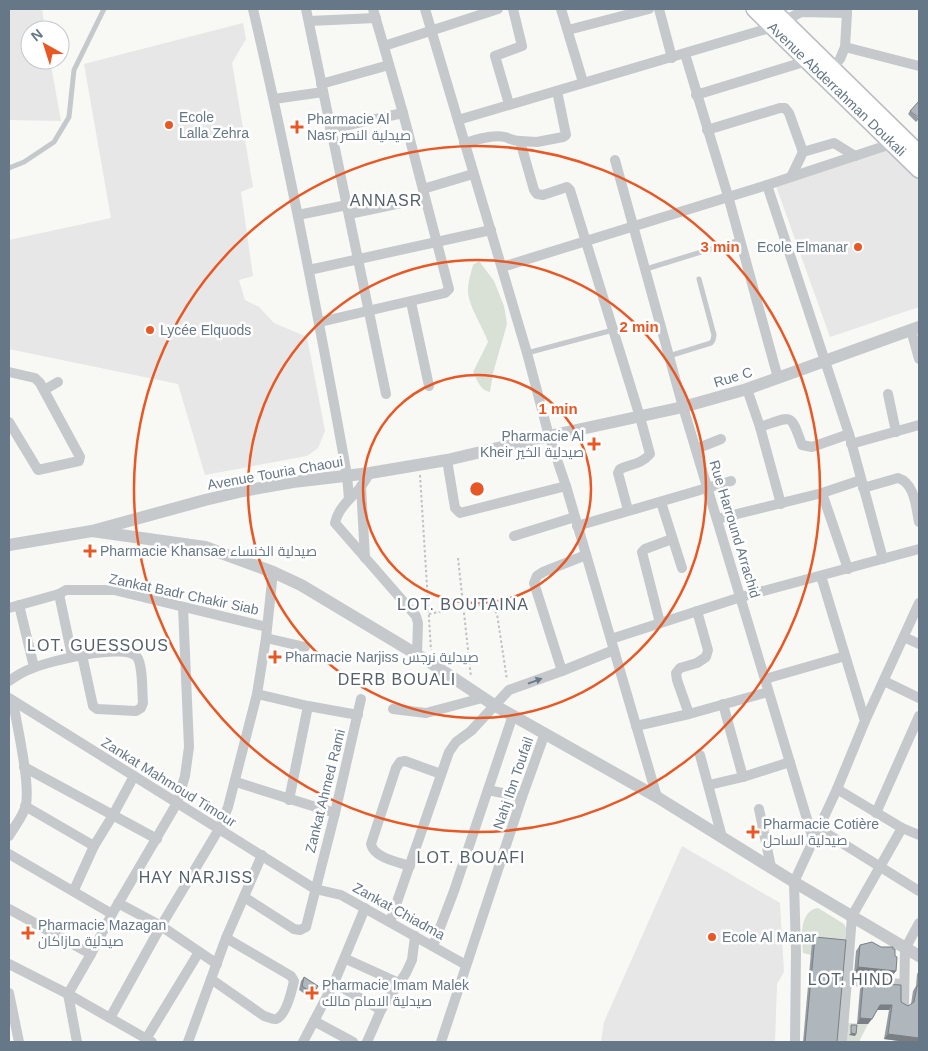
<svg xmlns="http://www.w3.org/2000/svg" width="928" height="1051" font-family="Arial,Cairo,sans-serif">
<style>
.built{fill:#e6e7e6}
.green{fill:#d9e0d6}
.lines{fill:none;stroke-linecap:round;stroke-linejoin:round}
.secondary-casing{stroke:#babec3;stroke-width:18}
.path{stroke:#bfc1c3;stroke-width:2;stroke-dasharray:2.5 2.5;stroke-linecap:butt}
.service{stroke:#c5c9cc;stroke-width:5}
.minor{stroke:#c5c9cc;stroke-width:10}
.tertiary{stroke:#c5c9cc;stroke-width:12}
.secondary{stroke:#fff;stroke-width:15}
.wall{fill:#969da2}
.shaded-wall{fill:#7a7f84}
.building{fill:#afb6bc;stroke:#7a7f84}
.oneway{fill:#6b7b8a}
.ring{fill:none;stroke:#e85825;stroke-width:2.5}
.poi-dot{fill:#e85825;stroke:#fff;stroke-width:2}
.labels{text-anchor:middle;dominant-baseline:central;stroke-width:5;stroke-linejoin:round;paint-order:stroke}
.street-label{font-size:14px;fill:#667787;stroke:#fff}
.poi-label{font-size:14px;fill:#667787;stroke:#fff;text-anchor:start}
.quarter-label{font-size:16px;letter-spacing:1px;fill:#54616c;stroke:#fff}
.centre{fill:#e85825;stroke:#fff;stroke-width:2.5}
.ring-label{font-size:15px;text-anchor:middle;font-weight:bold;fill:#e85825;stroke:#fff;stroke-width:5;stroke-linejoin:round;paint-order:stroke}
</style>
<rect width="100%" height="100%" fill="#f8f8f5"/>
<!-- built -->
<g class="built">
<path d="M9 9H42L45 30H30V60H50L61 121 9 120Z"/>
<path d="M243 23 246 39 232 63 253 187 241 192 253 276 239 280 245 300 259 307 274 323 307 337 325 431 318 448 307 456 205 475 178 384 9 349V240L111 218 84 64Z"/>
<path d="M889 147 919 178V307L830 337 776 186Z"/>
<path d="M682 846 780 903 784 972 777 984 775 1042H601L604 1022Z"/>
</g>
<!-- green -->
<g class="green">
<path d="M479 261 494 281 504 306 507 324 493 373 490 392C480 390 477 380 473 372L488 342C483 327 467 304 468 289 468 281 471 273 473 265Z"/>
<path d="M818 908 844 924 846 928 844 944 812 941 811 955 803 953C802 940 798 911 818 908Z"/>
<path d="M848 1023 868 1024 859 1042H847Z"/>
</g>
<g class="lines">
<defs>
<g id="secondary">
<path d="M754 9 919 170"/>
<path d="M772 9 919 153"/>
</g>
</defs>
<!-- secondary casing -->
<use href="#secondary" class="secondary-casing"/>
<!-- path -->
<g class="path">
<path d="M420 475 431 650"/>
<path d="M458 558 471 677"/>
<path d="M429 614C445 611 477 602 492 606L497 614 507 680"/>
</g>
<!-- service -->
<g class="service">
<path d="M9 168 24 162 54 142 69 117 74 70 104 9"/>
<path d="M646 269 740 240"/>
<path d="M527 353 613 330"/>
<path d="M669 356 711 343 713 340 714 335 699 279"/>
</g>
<!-- minor -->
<g class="minor">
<path d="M253 9C289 163 319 319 347 475L349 499"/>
<path d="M306 9 386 394"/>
<path d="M425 9 527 353 549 436 566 486 657 797"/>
<path d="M561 9 583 82"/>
<path d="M659 9 672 58"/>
<path d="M309 21 376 18"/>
<path d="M568 30 649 9"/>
<path d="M384 46 498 9"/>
<path d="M845 47 847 13"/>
<path d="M685 54 728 196 778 378"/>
<path d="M832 69 840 59 845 47 919 66"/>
<path d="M321 84 389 65"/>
<path d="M557 91 566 135 563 137 537 142 520 141 534 190 537 194 543 195 567 187 570 190 640 417 650 454C642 464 631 464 620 469L618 473 628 510"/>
<path d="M696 95 807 61"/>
<path d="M274 99 323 92"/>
<path d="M509 104 495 56 522 46 513 9"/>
<path d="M458 120 773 27 801 12 847 13V9"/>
<path d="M330 129 403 113"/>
<path d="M707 130 780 108H785L789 113 803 152"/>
<path d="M464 143C476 140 493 134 505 137 511 139 514 141 520 141"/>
<path d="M615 160 683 407 813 839"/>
<path d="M791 177 803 152 834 143 855 156"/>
<path d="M767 185 849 434 883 559"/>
<path d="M423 189 473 174"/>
<path d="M349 214 425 198"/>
<path d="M298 215 347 205"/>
<path d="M502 267 767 185 897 142"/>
<path d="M309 270 491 230"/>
<path d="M411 302 429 386"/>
<path d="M320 322 445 293 449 289 403 113 373 9"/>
<path d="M911 330 919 359"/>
<path d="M9 372 35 378 40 383 80 457 79 461 38 470 9 422"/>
<path d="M747 389 760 427 781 504"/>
<path d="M44 390 58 382"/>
<path d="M888 394 896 432"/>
<path d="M760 427C793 416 790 412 802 445L812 447 849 434"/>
<path d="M851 444 919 425"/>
<path d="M696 449 721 439"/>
<path d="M447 460 455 508 460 513 566 486"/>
<path d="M370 473C367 477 364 482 361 487 351 498 338 508 335 523L416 616 418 623 417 654"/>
<path d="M361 486 365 558"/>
<path d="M863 488 898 478C915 483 916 508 919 522"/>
<path d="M822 493 848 569"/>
<path d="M661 502 682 568"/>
<path d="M717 519 822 493 861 480"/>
<path d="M577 526 731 481"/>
<path d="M514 536 575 517"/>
<path d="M821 576 865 721"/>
<path d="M59 594 72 656"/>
<path d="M19 605 34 667"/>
<path d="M9 608 59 594 66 590H114L267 627"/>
<path d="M660 623 642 552 645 549 672 539"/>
<path d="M904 637 919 644"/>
<path d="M266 638 305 647"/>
<path d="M611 639 741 597 919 549"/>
<path d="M562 671 534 583 537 576 543 572 586 555"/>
<path d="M765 679 845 656"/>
<path d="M9 681C16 676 24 671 33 668 50 661 125 642 137 657 143 665 142 692 143 703L141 708 136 711 97 709 93 706 82 655"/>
<path d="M884 681 919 698"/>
<path d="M257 694 308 706 358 715"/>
<path d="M9 698 315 889 341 895 466 965"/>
<path d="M723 704 743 777"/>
<path d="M393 709 426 713 482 698"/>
<path d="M689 714 677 680 676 673 680 668 697 663 706 657 708 650 697 611"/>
<path d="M636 726 689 714 768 692"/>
<path d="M700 755 722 837"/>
<path d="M24 767 157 839"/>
<path d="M236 782 335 813"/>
<path d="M709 785 743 777 790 762"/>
<path d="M837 789 902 828 919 835"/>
<path d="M488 790 522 797"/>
<path d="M289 800 308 706"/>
<path d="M25 806 94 846"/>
<path d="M759 809 771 867"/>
<path d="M876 813 919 716"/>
<path d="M818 828 919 891"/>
<path d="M9 836C14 827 24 815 26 805 30 780 17 727 13 701"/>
<path d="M9 854 112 914"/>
<path d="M410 866C398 862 374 858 371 844L396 768 400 762 405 761 441 774"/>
<path d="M74 890 94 846 113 815 134 776"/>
<path d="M244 897 294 929 300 930 306 927 335 813 361 699"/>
<path d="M118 903 161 926 217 964"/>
<path d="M9 909 91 954 112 914 177 803 185 776 189 747 183 607"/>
<path d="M390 922 449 752 456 742 471 731 509 690 562 671 614 650"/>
<path d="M433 946 454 891 513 715"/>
<path d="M346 959 399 983"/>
<path d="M9 964 68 994 152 1042"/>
<path d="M211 979 264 1016C268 1017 273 1020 276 1019 286 1016 292 990 294 981L291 976 226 938"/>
<path d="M847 981 904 984"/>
<path d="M334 983 381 1010"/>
<path d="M9 993 19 1042"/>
<path d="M904 1004 905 949 919 923"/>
<path d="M110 1018 161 926 219 829 228 807 257 694 266 638 273 572"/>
<path d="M314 1021 353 1042"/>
<path d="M146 1039 199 952"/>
<path d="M77 1042 68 994 91 954"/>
<path d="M188 1042 226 938 262 855"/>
<path d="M303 1042 334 983 365 908"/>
<path d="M367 1042 381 1010 406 973 412 960 415 936"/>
<path d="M441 1042 522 797 545 733"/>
<path d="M795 1042 796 952 794 882 837 789 865 721 919 603"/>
<path d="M842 1042 852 916 902 828"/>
</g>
<!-- tertiary -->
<g class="tertiary">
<path d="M92 531 205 547 273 572 301 585 431 663 494 705 657 797 794 882 919 956"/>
<path d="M9 545 92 531 205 500 243 491 293 482 370 473 447 460 549 436 683 407 747 389 919 327"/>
</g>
<!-- secondary -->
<use href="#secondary" class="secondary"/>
</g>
<!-- wall -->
<g class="wall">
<path d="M910 111 919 119 916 122 908 114Z"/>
<path d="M815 937 837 1042H803L812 941Z"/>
<path d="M860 945 881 947 893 949 895 956 896 971 892 976 854 973 856 951Z"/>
<path d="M919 971V1041L918 1042H907L884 1039 889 1010H877L868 1024H857L860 989 863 983 908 1006 911 1004 913 991 916 986 917 974Z"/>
<path d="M304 977 318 986 311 998 299 990 301 981Z"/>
</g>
<!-- shaded-wall -->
<g class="shaded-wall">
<path d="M858 967 896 971 892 976 854 973Z"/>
<path d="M880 1005H892L889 1010H876Z"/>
<path d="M860 1018 872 1019 868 1024H857Z"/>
<path d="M851 1033 856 1034 855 1036 849 1035Z"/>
<path d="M888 1034 919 1038V1041L918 1042H907L884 1039Z"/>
</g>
<!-- building -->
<g class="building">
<path d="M919 101V118L910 111Z"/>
<path d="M815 937 846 940 837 1042H805Z"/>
<path d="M872 942 881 947H893V949H895V956L897 957 896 971 858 967 860 945Z"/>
<path d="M304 977 318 986 313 994 302 986Z"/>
<path d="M863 983 901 985V1002L908 1006 914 1002 917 986H919V1038L888 1034 892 1005H880L872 1019 860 1018Z"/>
<path d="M851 1025H857L856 1034 851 1033Z"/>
</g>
<!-- one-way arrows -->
<defs><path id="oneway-solid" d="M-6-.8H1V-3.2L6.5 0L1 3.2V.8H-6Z" transform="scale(1.25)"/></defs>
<use class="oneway" href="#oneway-solid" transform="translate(535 681) rotate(-20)"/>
<!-- distance rings -->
<g class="ring">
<circle cx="477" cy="489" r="114"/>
<circle cx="477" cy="489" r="229"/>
<circle cx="477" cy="489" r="343"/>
</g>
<!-- markers -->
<g class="poi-dot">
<circle cx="169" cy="125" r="5"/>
<path d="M294.5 119.5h5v5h5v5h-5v5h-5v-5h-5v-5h5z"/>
<circle cx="858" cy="247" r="5"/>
<circle cx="150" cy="330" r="5"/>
<path d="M591.5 436.5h5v5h5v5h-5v5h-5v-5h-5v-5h5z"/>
<path d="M87.5 543.5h5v5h5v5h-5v5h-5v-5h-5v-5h5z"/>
<path d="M272.5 649.5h5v5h5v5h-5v5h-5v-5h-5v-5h5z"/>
<path d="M750.5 824.5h5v5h5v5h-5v5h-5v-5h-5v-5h5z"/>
<path d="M25.5 925.5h5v5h5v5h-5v5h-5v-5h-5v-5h5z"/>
<circle cx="712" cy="937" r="5"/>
<path d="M309.5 985.5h5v5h5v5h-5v5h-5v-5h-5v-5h5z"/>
</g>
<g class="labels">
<!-- street labels -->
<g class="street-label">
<text transform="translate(837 89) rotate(44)">Avenue Abderrahman Doukali</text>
<text transform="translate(733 377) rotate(-17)">Rue C</text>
<text transform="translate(275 473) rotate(-10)">Avenue Touria Chaoui</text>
<text transform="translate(735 529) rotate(73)">Rue Harround Arrachid</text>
<text transform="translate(184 594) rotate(12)">Zankat Badr Chakir Siab</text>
<text transform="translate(169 782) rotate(32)">Zankat Mahmoud Timour</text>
<text transform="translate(513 783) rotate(-71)">Nahj Ibn Toufail</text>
<text transform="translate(325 791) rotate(-76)">Zankat Ahmed Rami</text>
<text transform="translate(399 911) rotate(29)">Zankat Chiadma</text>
</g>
<!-- poi labels -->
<g class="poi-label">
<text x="179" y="117">Ecole<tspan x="179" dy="16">Lalla Zehra</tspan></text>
<text x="307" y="119">Pharmacie Al<tspan x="307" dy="16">Nasr صيدلية النصر</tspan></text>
<text x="848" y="247" text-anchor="end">Ecole Elmanar</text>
<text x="160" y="330">Lycée Elquods</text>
<text x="584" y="436" text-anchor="end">Pharmacie Al<tspan x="584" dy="16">Kheir صيدلية الخير</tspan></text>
<text x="100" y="551">Pharmacie Khansae صيدلية الخنساء</text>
<text x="285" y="657">Pharmacie Narjiss صيدلية نرجس</text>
<text x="763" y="824">Pharmacie Cotière<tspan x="763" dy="16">صيدلية الساحل</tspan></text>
<text x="38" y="925">Pharmacie Mazagan<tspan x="38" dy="16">صيدلية مازاكان</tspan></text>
<text x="722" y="937">Ecole Al Manar</text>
<text x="322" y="985">Pharmacie Imam Malek<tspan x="322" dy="16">صيدلية الامام مالك</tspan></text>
</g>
<!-- quarter labels -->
<g class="quarter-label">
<text x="386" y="200">ANNASR</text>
<text x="463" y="604">LOT. BOUTAINA</text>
<text x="98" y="645">LOT. GUESSOUS</text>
<text x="397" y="679">DERB BOUALI</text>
<text x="471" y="857">LOT. BOUAFI</text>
<text x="196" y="877">HAY NARJISS</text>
<text x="851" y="979">LOT. HIND</text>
</g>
</g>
<circle cx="477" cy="489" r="8" class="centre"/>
<g class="ring-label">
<text x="720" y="252">3 min</text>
<text x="639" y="332">2 min</text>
<text x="558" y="414">1 min</text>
</g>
<!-- border -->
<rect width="928" height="1051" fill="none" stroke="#667787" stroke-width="20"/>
<!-- north arrow -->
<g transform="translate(45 45) rotate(321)"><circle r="24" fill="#ffffff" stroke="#c2c9cf"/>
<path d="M0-4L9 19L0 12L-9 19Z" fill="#e85825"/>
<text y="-8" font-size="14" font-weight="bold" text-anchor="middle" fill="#667787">N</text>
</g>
</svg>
